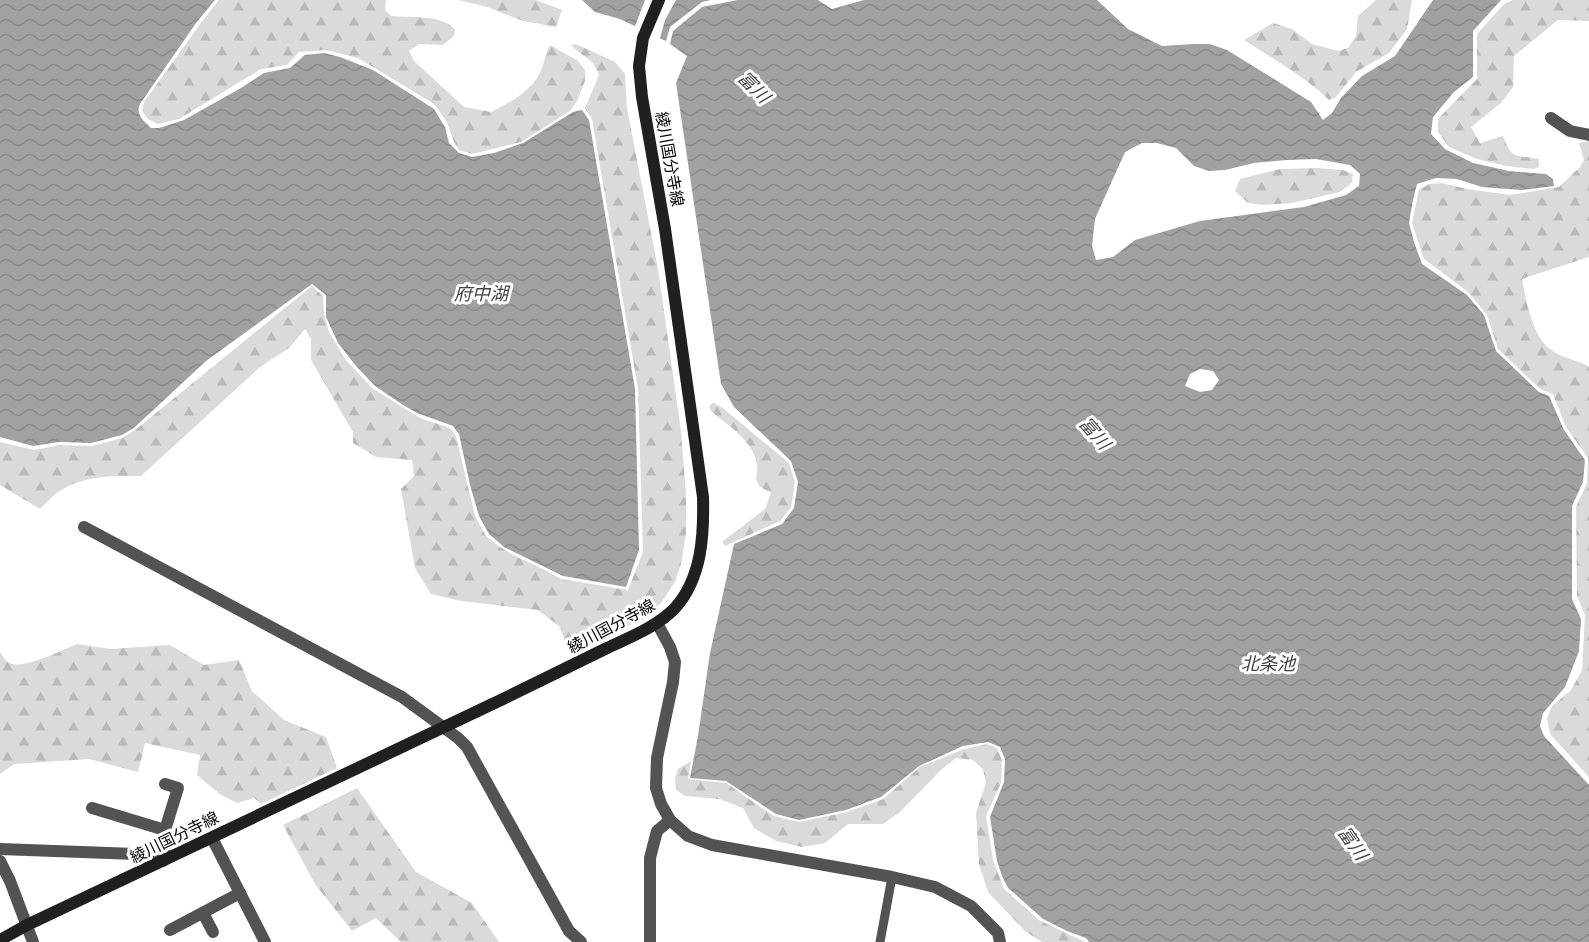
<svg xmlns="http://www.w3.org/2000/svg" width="1589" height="942" font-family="'PT Sans','Noto Sans JP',sans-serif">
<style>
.forest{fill:url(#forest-firs)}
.water{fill:url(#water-waves);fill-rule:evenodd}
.pier{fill:#fff}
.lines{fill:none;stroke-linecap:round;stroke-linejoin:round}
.service{stroke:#535353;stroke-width:9}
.minor{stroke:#535353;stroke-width:12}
.tertiary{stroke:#535353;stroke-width:12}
.secondary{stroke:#202020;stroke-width:12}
.labels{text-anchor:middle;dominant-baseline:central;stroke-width:6;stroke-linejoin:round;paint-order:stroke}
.street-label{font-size:16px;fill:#000;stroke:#fff}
.water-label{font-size:18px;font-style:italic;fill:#424242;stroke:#fff}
</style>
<defs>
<pattern id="forest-firs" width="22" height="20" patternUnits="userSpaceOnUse" patternTransform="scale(1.5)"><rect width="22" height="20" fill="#dadada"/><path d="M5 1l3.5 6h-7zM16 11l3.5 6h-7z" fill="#b9b9b9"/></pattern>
<pattern id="water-waves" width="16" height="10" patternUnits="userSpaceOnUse" patternTransform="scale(1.5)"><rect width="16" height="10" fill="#a1a1a1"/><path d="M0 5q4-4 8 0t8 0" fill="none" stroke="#898989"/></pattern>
</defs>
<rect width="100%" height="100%" fill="#fff"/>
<!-- forest -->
<g class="forest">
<path d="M219 0H386L385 10 391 16C411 18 440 14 455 29L454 36 443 45 419 44 409 51 414 61 464 107 491 112C511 102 534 90 542 68 545 60 546 52 550 45L578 61 585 70V81L577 101 570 111 521 142 472 154 459 150 454 142 447 122 434 104 358 58 326 50 299 52 287 65 261 69 179 119 158 124 148 119 142 111 144 102 203 20Z"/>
<path d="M459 0H536L562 10 556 27 523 21 487 7Z"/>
<path d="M1376 0H1412L1407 29 1389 53 1356 72 1336 97 1329 100C1304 76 1273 59 1244 40L1273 23 1292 29 1312 44 1338 51 1348 48 1356 36 1358 16Z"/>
<path d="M1513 0H1589V21L1558 20 1514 56 1513 87 1501 103 1471 127 1480 143 1503 136C1512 160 1515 155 1539 159V167L1534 169 1506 166 1477 159 1449 147 1438 132V119L1477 79V34L1504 4Z"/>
<path d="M576 44 615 62 625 74 627 108 658 269 681 431 686 494V533L681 564 675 582 661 603 643 619 570 653 559 626 538 610 461 601 431 594 415 568 401 489 414 476 412 460 376 457 353 443V432L311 360V339L305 329 289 348 260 367 141 476C113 476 86 475 61 490 53 495 46 503 40 509L0 485V442L34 450 60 445 92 446 122 438 135 430 312 286 323 296 324 314 329 332 345 359 372 388 420 418 450 428 456 436 475 516 486 536 500 547 517 557 537 566 561 579 628 590 643 552 638 389 592 119 585 108 599 75C592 56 584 59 571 45Z"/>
<path d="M1589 141V257L1522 279C1526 300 1532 335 1550 349 1562 359 1577 359 1589 367V777L1550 734 1547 718 1552 706 1571 690 1582 670 1585 615 1577 596 1576 507 1587 483 1588 458 1566 427 1553 394 1540 389 1498 349 1487 315 1468 292 1424 259 1412 223 1419 190 1429 184 1442 183 1467 189 1510 195 1559 187 1580 167 1584 160 1579 143Z"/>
<path d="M1317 168 1343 170 1353 174 1352 183 1340 192 1292 203 1264 205 1248 203 1235 191 1240 179 1280 169Z"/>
<path d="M713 402 724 409 789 463 795 482 791 508 780 521 725 546 722 542 765 509 771 493 759 486 756 479C764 447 732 429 711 411L709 407Z"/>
<path d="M77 644 111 649 170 645 204 665 239 660 252 691 284 720 326 737 337 768 261 804 254 798 237 803 221 795 197 775 200 755 145 743 138 772 89 759 14 764 0 774V652C2 655 6 661 9 663 23 670 63 650 77 644Z"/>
<path d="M987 744 997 748 1002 760 1001 783 986 816 993 860 1004 889 1039 920 1085 942H1042L1026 932 988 892 979 864 976 813 986 783 983 769 973 760 956 758 942 769 901 811 883 824H848L825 843 802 847 776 841 754 828 743 808 719 799 685 796 676 790 675 779 678 769 691 761 688 779 726 783 774 816 799 822 847 812 883 799 920 767 964 749Z"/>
<path d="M357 788 416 872 472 903 499 942H401L376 918 352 931 315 884 283 825Z"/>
</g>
<!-- water -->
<g class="water">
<path d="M0 0H215L196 23 140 104C135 115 144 121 151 128H159L184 120 241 88 264 73 290 68 305 55 324 53 340 57 373 70 434 109 445 127 449 143 459 153 472 157 494 153 523 143 573 112 582 110 589 120 635 389 639 550 626 587 563 576 504 547 489 534 479 516 470 485 459 434 453 426 417 413 403 405 375 386 356 366 338 343 326 317V295L312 284 206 361 134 428 122 435 91 443 59 442 33 446 0 437Z"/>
<path d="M582 0H711L702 2 670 27 666 41 620 19 595 12Z"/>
<path d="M738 0H818L832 9 864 0H1097L1128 29 1162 46 1193 44H1210L1227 50 1311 102 1323 120 1332 113 1341 98 1362 76 1395 56 1433 0H1501L1473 31V77L1454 92 1433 117 1431 134 1445 149 1473 163 1509 171 1546 174 1553 179 1554 186 1521 190 1482 187 1457 179 1436 178 1417 184 1413 200 1409 223 1414 242 1422 264 1467 295 1484 315 1496 351 1539 392 1549 396 1564 430 1585 460 1583 482 1572 506V599L1581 619 1579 651 1565 687 1543 713 1540 726 1544 736 1589 785V942H1089L1086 938 1067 931 1043 919 1008 888 1002 876 997 861 990 817 1004 782 1005 759 1000 747 988 742 963 746 919 766 881 797 846 810 799 820 776 814 726 781 690 778 698 736 710 653 734 544 782 524 794 508 798 482 791 461 734 407 721 384 676 83 687 56 670 44 673 31 702 7ZM1142 143H1157L1176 148 1194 166 1209 171 1225 170 1254 163 1287 160 1316 159 1350 165 1360 174 1359 186 1346 195 1304 207 1200 221 1135 240 1113 257 1096 260 1092 246 1095 219 1125 152ZM1200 369 1213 371 1219 380 1212 390 1200 392 1185 386 1190 374Z"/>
</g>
<!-- pier -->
<path class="pier" d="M645 0H676L665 20 659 42 634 29Z"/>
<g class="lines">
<!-- service -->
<path class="service" d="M880 942 892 877"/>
<!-- minor -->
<g class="minor">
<path d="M1551 118 1570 131 1589 135"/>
<path d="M84 527 402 697 458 738 467 747 569 931 581 942"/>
<path d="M92 808 165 830"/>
<path d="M212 838 265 942"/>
<path d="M0 849 163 855"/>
<path d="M0 861 10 881 33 942"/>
<path d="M163 861 165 830 178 788 165 784"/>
<path d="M203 913 213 932"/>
<path d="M170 930 240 893"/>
<path d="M650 942V858L657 831 670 820"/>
</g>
<!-- tertiary -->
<path class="tertiary" d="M657 623 670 647 675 662 673 682 657 758 656 788 661 804 670 820 688 836 712 845 892 877 935 887 971 906 998 933 1000 942"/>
<!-- secondary -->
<path class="secondary" d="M0 940 27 925C186 851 344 774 503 699 537 682 571 666 605 649 628 638 657 627 675 608 702 578 704 535 703 497L665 229 642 97 639 66 643 38 659 0"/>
</g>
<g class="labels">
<!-- street labels -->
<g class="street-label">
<text transform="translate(670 159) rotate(80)">綾川国分寺線</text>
<text transform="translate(611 626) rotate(-28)">綾川国分寺線</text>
<text transform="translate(174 837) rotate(-26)">綾川国分寺線</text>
</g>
<!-- water labels -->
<g class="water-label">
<text transform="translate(754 87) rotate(45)">富川</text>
<text x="481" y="293">府中湖</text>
<text transform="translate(1095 433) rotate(49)">富川</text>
<text x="1268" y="663">北条池</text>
<text transform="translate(1353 843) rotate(55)">富川</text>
</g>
</g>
</svg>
